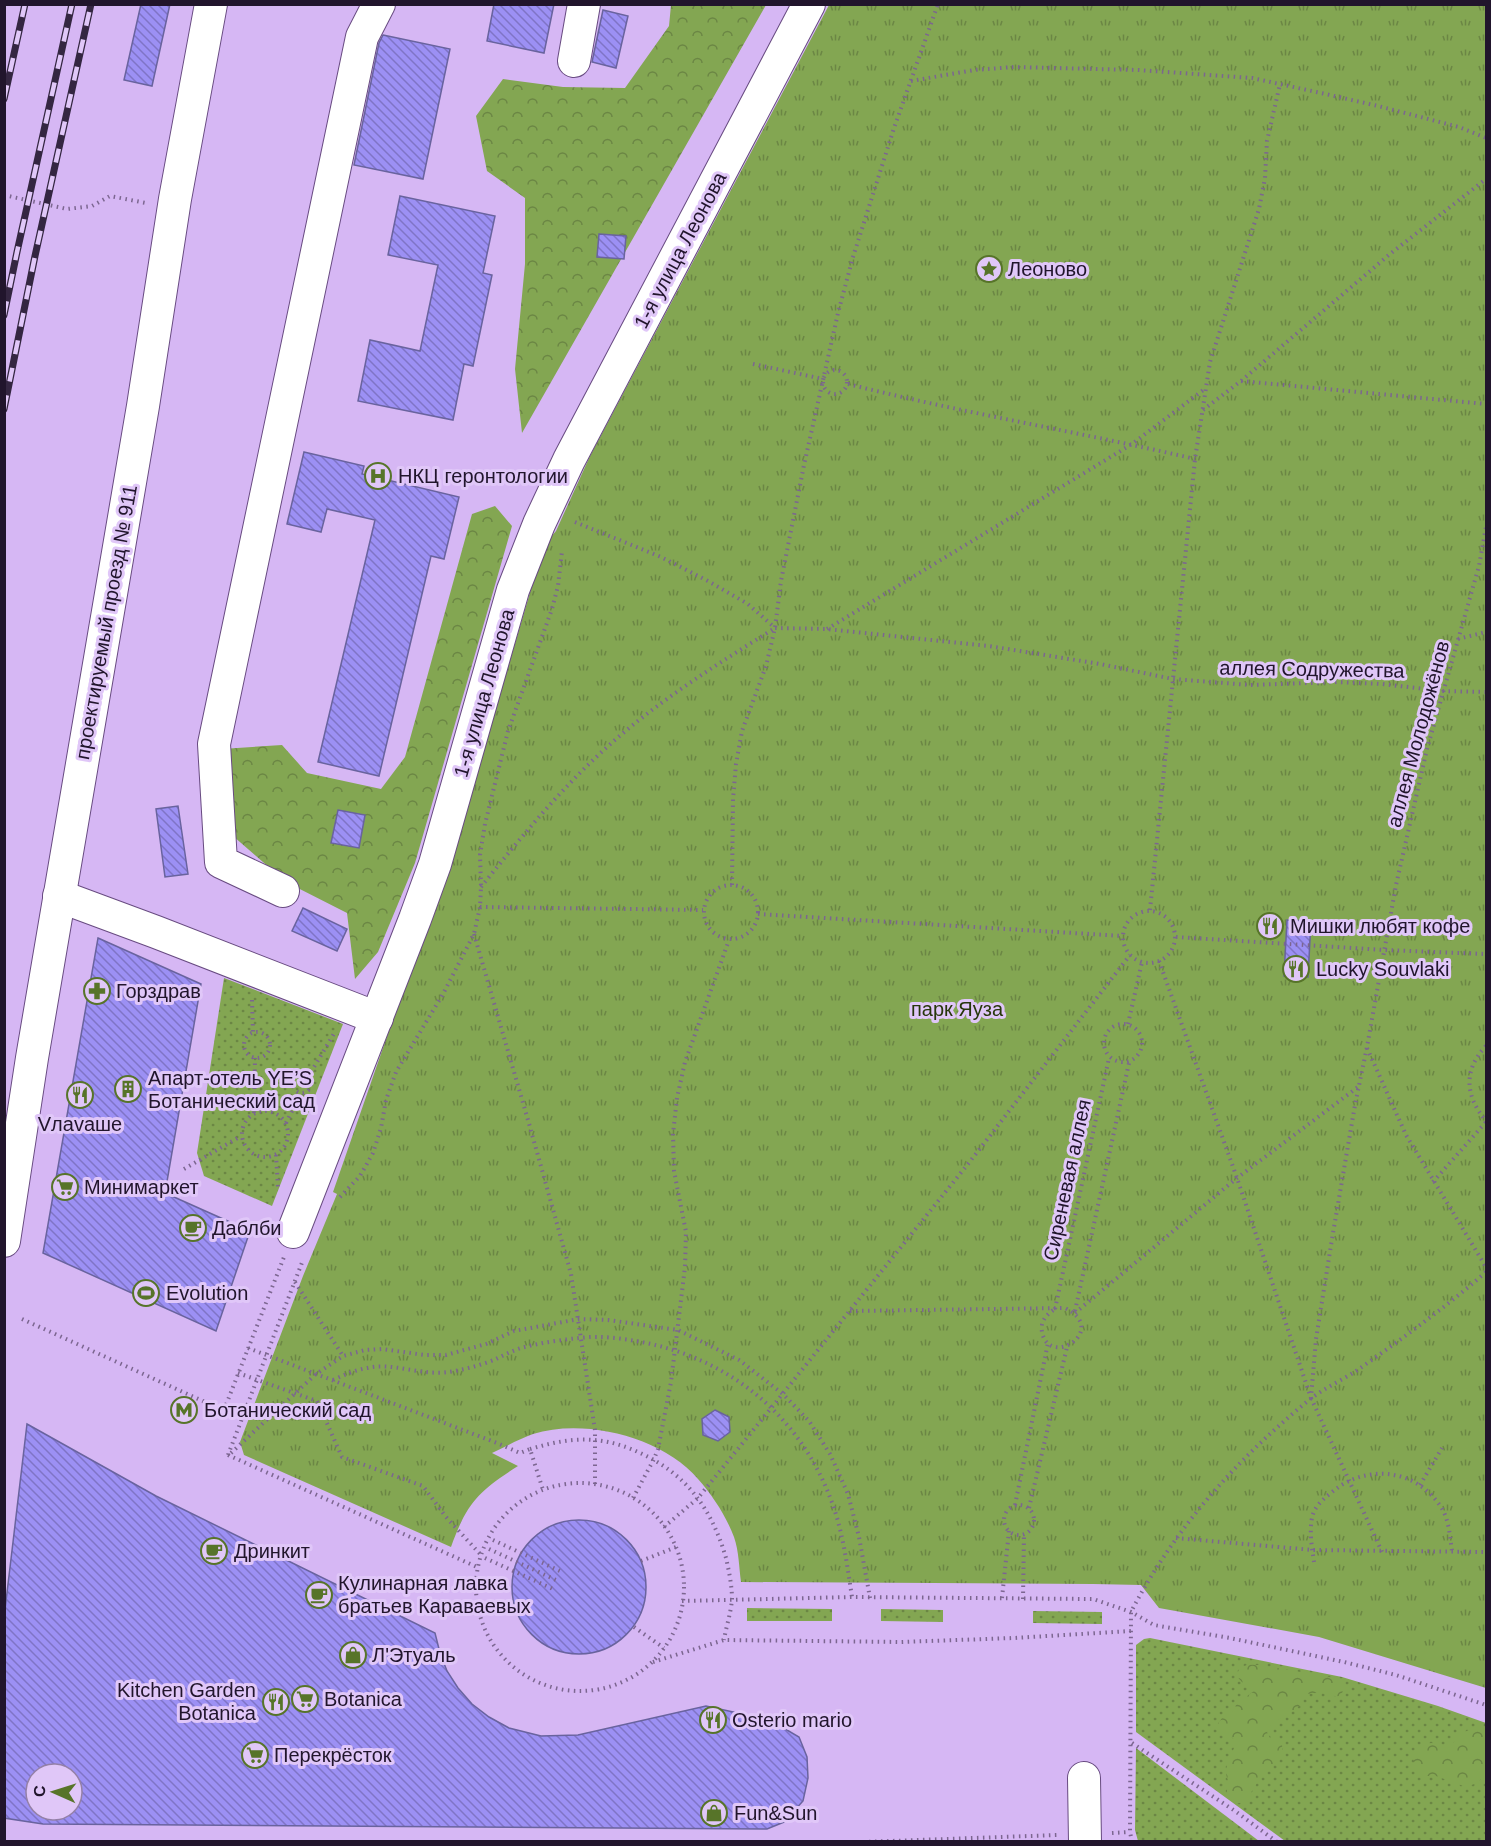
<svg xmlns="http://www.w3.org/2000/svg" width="1491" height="1846" font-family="Arial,sans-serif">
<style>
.grass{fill:url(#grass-dots)}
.forest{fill:url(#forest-crowns)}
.park{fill:url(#park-tufts)}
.building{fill:url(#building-back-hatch);stroke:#69639e;stroke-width:1.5;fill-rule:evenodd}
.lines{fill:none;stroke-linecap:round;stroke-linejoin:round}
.minor-casing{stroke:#684b81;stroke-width:34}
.path{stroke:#7c6690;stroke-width:4;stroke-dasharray:1.5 4.5;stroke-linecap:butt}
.minor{stroke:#fff;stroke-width:32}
.rail-casing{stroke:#342641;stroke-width:7}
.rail{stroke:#e0c7f8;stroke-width:4.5;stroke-dasharray:14;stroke-linecap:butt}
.labels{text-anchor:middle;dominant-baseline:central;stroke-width:6;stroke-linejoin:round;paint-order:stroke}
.street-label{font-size:20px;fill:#21152c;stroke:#e0c7f8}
.poi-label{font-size:20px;fill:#21152c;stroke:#e0c7f8;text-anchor:start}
.park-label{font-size:20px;fill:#27370b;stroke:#e0c7f8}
</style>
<defs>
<pattern id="grass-dots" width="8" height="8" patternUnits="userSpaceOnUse" patternTransform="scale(1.5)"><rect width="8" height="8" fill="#83a652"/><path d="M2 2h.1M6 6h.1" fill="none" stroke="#6b8644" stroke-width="1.8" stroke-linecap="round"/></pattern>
<pattern id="forest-crowns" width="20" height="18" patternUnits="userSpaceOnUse" patternTransform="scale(1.5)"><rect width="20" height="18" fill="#83a652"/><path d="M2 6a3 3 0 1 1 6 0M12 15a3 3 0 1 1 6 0" fill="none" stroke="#6b8644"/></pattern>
<pattern id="park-tufts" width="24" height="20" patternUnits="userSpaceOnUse" patternTransform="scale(1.5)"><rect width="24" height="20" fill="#83a652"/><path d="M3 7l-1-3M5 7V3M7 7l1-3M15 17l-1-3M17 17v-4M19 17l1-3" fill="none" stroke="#6b8644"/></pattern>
<pattern id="building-back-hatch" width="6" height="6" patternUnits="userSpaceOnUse" patternTransform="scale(1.5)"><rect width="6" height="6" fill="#9c90f4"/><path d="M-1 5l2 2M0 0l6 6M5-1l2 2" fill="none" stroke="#7f74c6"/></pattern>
</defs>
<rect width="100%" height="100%" fill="#d6b7f4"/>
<!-- grass -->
<g class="grass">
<path d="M224 978 343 1024 272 1206 204 1176 197 1153Z"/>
<path d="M747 1608 832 1609V1621H747Z"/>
<path d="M881 1609 943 1610V1622L881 1621Z"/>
<path d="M1033 1611 1102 1612V1624L1033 1623Z"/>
<path d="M1150 1638 1342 1677 1438 1706 1486 1723V1841H1285L1136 1732V1645L1144 1639Z"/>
<path d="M1136 1748 1259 1841H1138L1135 1830Z"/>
</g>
<!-- forest -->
<g class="forest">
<path d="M671 5H766L522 433 515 369 525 264V198L487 171 476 116 503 79 563 87 625 88 669 26Z"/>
<path d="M495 506 512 526 415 863 378 952 355 979 347 913 286 882 233 836 222 749 282 745 307 773 381 789 405 757 472 514Z"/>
<path d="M1259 1665 1330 1677 1343 1683C1345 1704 1331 1694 1322 1693 1318 1692 1310 1694 1306 1694 1304 1698 1301 1704 1298 1707 1287 1717 1273 1718 1267 1732L1270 1738 1282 1743C1282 1748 1283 1753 1281 1758 1276 1767 1265 1767 1260 1777 1257 1783 1247 1802 1240 1803 1235 1804 1231 1800 1227 1797 1226 1791 1228 1788 1228 1782 1228 1779 1226 1776 1226 1772 1225 1768 1234 1749 1236 1743L1233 1738 1227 1736 1217 1725 1224 1715 1235 1710 1236 1704 1254 1691C1250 1685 1247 1686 1242 1682 1236 1678 1236 1669 1244 1666 1248 1664 1255 1665 1259 1665Z"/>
<path d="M1480 1728 1486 1730V1774L1477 1783 1466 1787 1436 1776H1424L1415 1769 1413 1756 1420 1746 1431 1743 1451 1746C1460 1734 1465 1729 1480 1728Z"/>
</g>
<!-- park -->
<path class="park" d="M829 5H1486V1688L1319 1637 1159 1608 1141 1585 1093 1584 741 1582C739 1568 739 1551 734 1537 726 1516 713 1496 698 1479 662 1437 585 1418 533 1434 519 1439 505 1447 492 1453L518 1466C479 1491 467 1502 451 1547L244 1455 240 1442 303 1276 337 1194 333 1192 468 803 539 562 550 538 556 531 590 456Z"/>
<!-- building -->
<g class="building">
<path d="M141 4H170L152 86 124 80Z"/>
<path d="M494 4H554L544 53 487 41Z"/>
<path d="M603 10 628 16 616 68 592 62Z"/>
<path d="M383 35 450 49 423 179 354 165 379 43Z"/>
<path d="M400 196 495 216 483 273 492 275 473 366 464 364 453 420 358 401 370 340 420 351 438 265 388 255Z"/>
<path d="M599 234 626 236 624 259 597 257Z"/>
<path d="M304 452 364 466 362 474 459 497 444 559 431 556 379 776 318 762 375 520 327 509 321 532 287 524Z"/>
<path d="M178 806 188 874 165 877 156 809Z"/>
<path d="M338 810 365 815 359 848 331 843Z"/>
<path d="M303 908 347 929 337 951 292 931Z"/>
<path d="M1287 920 1311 921 1308 977 1284 976Z"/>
<path d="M98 938 201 984 165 1193 250 1231 216 1331 43 1253Z"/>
<path d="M715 1410 729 1417 730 1432 718 1441 703 1435 702 1419Z"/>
<path d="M27 1424 156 1496 435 1633 440 1653 447 1671 458 1688 472 1704 489 1717 509 1728 541 1736 578 1735 706 1706 770 1720 799 1737 807 1757 808 1778 803 1801 784 1822 767 1829 43 1824 4 1818V1618ZM36 1774H72V1810H36Z"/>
<circle cx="579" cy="1587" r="67"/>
</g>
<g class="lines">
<defs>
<g id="minor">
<path d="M574 61 584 4"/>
<path d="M283 891 221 862 214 744 362 37 379 4"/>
<path d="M59 896 156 932 377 1018"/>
<path d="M293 1232 415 919 435 864 513 590 539 524 569 460 809 4"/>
<path d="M4 1241 32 1058 143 406 175 199 211 4"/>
<path d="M1084 1778 1085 1842"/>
</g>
</defs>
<!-- minor casing -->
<use href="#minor" class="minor-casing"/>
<!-- path -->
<g class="path">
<path d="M911 81 974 70 1014 67 1138 70 1252 78 1321 93 1378 106 1459 127 1486 138"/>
<path d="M4 195 67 209 92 206 110 196 146 203"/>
<path d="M753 364 823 379"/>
<circle cx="835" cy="382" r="12"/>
<path d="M1241 381 1486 404"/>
<path d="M848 384C963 413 1080 432 1195 459"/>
<path d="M1203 410 1241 381 1390 254 1486 179"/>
<path d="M575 522 661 557 708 581 748 604 775 628 826 629 989 646 1100 664 1173 679 1250 685 1338 682 1382 684 1443 691 1486 692"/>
<path d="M827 629 1132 444 1206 388"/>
<path d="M1458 639 1486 632"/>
<path d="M732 885 733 799 736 764 742 731 766 666 775 628 781 581 804 465 838 313 853 257 894 128 938 4"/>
<circle cx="731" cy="912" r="27"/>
<path d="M481 887C526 831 572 775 628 729 674 691 724 660 775 628"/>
<path d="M480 907 703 910"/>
<path d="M1150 910 1195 459 1210 362 1259 209 1265 178 1267 141 1280 84"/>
<circle cx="1149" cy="937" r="26"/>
<path d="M758 914 1123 936"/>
<path d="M474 934 530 1127 571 1274 595 1430V1484"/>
<path d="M1176 937 1384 950 1486 954"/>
<path d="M1159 961 1237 1178 1311 1398 1316 1339 1332 1239 1355 1105 1367 1047 1396 885 1427 749 1479 566 1486 527"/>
<path d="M252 1000 253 1032"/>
<circle cx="1123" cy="1043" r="19"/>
<path d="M1128 1024 1142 962"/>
<circle cx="257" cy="1045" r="13"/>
<path d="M1486 1046C1463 1070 1465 1096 1486 1121"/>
<path d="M1367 1048 1406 1135 1486 1267"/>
<circle cx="302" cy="1084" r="9"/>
<path d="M308 1077 335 1032"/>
<circle cx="265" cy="1134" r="23"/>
<path d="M254 1113 255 1058"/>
<path d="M286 1123 301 1093"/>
<path d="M276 1155 278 1187"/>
<path d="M184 1169 241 1136"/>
<path d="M1433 1182 1486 1122"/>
<path d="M340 1197 360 1176 373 1153 381 1128 386 1100 396 1072 443 994 474 934 480 907 481 887 480 855 485 824 508 731 552 609 558 586 562 551"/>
<path d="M295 1282 343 1356"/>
<path d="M1055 1309 1109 1058"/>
<path d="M850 1311 1065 1308C1110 1330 1049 1369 1042 1332 1040 1321 1047 1314 1055 1309"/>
<path d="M1075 1311 1129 1063"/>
<path d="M1075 1313 1237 1178 1358 1087"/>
<path d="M22 1319 205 1402"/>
<path d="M248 1348 497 1443 520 1453 530 1449 543 1490"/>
<path d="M238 1373 317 1401 342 1457 423 1486 446 1517 481 1555"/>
<path d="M333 1380C344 1375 355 1370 367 1368 393 1362 421 1376 448 1372 463 1370 482 1365 496 1359 504 1355 512 1351 521 1348 539 1343 560 1340 579 1338 602 1335 628 1339 651 1344 735 1363 801 1419 831 1500 843 1531 847 1565 852 1597"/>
<path d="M1311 1398 1382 1552"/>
<path d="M224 1410 284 1257"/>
<path d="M530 1449C551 1443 572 1438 594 1440 609 1441 625 1446 638 1452 686 1473 712 1509 726 1558 729 1571 732 1586 732 1599 731 1613 726 1627 724 1640"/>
<path d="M231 1453 316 1374 343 1356 365 1350 382 1349 425 1355H446L486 1344 514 1331 579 1319 608 1320 678 1330 739 1360 783 1394 809 1421 830 1454 848 1494 859 1537 870 1598"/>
<path d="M228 1455 303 1260"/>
<path d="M228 1455 477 1567"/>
<circle cx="580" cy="1587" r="104"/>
<path d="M1420 1485 1442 1448"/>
<path d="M633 1498 654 1459 658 1449 671 1382 685 1267 686 1232 674 1171 673 1134 677 1098 685 1062 729 940"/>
<path d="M1015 1505 1048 1343"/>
<circle cx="1019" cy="1520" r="15"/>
<path d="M1029 1508 1067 1347"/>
<path d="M664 1527 698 1498 772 1407 968 1164 1130 955"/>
<path d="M1176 1538 1313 1550 1486 1552"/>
<path d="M493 1540 560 1571"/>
<path d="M489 1549 556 1580"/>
<path d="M485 1558 553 1589"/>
<path d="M641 1561 676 1547"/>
<path d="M1314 1562C1312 1548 1307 1521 1316 1508 1322 1499 1332 1492 1340 1486 1375 1464 1418 1472 1441 1507 1449 1519 1450 1537 1452 1551"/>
<path d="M1002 1598 1009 1531"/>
<path d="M1023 1599 1024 1534"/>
<path d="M682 1601 852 1597 1093 1599 1131 1612 1154 1625 1230 1638 1344 1662 1396 1675 1486 1705"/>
<path d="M634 1627 664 1648"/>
<path d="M653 1662 724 1640 901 1642 1014 1638 1131 1631"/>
<path d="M1132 1743 1235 1811 1277 1842"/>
<path d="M1112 1833 1130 1832"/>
<path d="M863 1842 1057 1835"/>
<path d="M1132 1842 1130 1832 1131 1612C1174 1529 1237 1459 1309 1400 1324 1388 1343 1380 1359 1369 1403 1338 1446 1307 1486 1272"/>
</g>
<!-- minor -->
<use href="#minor" class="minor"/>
<defs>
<g id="rail">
<path d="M4 99 25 4"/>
<path d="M4 315 17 252 72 4"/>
<path d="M4 409 35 256 91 4"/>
</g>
</defs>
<!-- rail casing -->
<use href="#rail" class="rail-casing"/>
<!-- rail -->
<use href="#rail" class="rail"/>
</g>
<!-- icons -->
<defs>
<symbol id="sight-ring" viewBox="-11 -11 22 22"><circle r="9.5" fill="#e0c7f8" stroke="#577429" stroke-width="1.5"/><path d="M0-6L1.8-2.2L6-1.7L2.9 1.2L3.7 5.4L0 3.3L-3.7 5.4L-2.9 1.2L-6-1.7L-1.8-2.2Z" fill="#577429"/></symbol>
<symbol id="hospital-ring" viewBox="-11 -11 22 22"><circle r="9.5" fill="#e0c7f8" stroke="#577429" stroke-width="1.5"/><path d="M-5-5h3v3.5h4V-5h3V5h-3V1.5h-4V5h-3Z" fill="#577429"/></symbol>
<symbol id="restaurant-ring" viewBox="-11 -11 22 22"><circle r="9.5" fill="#e0c7f8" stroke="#577429" stroke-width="1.5"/><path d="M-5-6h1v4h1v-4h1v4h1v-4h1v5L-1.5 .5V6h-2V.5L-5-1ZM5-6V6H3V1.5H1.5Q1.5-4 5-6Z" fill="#577429"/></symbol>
<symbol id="pharmacy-ring" viewBox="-11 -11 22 22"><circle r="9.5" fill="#e0c7f8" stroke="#577429" stroke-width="1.5"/><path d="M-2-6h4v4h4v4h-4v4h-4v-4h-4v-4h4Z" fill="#577429"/></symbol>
<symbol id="building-ring" viewBox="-11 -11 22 22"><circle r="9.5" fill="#e0c7f8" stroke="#577429" stroke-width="1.5"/><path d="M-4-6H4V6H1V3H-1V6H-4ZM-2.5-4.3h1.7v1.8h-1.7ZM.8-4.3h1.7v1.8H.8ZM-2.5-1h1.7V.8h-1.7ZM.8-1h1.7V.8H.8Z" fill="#577429"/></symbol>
<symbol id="supermarket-ring" viewBox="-11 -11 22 22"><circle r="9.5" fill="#e0c7f8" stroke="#577429" stroke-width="1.5"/><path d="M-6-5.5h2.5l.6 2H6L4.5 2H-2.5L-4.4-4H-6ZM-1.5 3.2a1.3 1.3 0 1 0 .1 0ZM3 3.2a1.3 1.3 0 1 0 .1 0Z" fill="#577429"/></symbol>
<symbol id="cafe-ring" viewBox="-11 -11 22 22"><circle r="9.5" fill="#e0c7f8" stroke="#577429" stroke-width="1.5"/><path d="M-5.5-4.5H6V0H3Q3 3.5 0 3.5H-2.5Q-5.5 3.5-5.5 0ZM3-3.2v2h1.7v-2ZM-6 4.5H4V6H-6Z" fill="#577429"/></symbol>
<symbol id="stadium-ring" viewBox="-11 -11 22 22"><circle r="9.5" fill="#e0c7f8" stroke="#577429" stroke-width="1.5"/><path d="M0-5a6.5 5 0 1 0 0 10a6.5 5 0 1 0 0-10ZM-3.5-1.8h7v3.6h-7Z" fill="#577429"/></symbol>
<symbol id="metro-ring" viewBox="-11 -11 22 22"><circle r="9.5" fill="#e0c7f8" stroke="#577429" stroke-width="1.5"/><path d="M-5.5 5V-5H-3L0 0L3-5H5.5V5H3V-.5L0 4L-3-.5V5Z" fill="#577429"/></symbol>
<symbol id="shop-ring" viewBox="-11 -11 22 22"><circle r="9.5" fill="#e0c7f8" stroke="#577429" stroke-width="1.5"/><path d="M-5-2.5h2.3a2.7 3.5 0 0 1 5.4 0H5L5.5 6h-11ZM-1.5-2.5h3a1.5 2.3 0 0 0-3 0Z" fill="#577429"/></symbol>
</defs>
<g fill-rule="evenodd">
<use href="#sight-ring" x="974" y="254" width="30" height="30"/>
<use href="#hospital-ring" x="363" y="461" width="30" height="30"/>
<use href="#restaurant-ring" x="1255" y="911" width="30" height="30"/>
<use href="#restaurant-ring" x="1281" y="954" width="30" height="30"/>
<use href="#pharmacy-ring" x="82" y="976" width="30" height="30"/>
<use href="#building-ring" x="113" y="1074" width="30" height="30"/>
<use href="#restaurant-ring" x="65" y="1080" width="30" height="30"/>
<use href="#supermarket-ring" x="50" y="1172" width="30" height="30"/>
<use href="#cafe-ring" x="178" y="1213" width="30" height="30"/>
<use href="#stadium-ring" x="131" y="1278" width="30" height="30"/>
<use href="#metro-ring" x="169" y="1395" width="30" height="30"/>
<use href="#cafe-ring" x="199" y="1536" width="30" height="30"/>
<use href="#cafe-ring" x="304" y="1580" width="30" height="30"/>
<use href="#shop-ring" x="338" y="1640" width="30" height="30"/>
<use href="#supermarket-ring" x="290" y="1684" width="30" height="30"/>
<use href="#restaurant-ring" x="261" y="1687" width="30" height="30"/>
<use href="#restaurant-ring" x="698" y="1705" width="30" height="30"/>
<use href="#supermarket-ring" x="240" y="1740" width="30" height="30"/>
<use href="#shop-ring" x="699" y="1798" width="30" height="30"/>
</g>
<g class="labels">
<!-- street labels -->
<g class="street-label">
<text transform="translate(680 250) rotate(-62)">1-я улица Леонова</text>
<text transform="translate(106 622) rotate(-80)">проектируемый проезд № 911</text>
<text transform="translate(1312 669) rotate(1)">аллея Содружества</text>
<text transform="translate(484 693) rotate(-74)">1-я улица Леонова</text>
<text transform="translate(1418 734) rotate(-75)">аллея Молодожёнов</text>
<text transform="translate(1067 1180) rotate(-78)">Сиреневая аллея</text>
</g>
<!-- poi labels -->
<g class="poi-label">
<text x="1008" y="269">Леоново</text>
<text x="398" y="476">НКЦ геронтологии</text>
<text x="1290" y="926">Мишки любят кофе</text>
<text x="1316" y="969">Lucky Souvlaki</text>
<text x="116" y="991">Горздрав</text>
<text x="148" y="1078">Апарт-отель YE’S<tspan x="148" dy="23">Ботанический сад</tspan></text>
<text x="80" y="1124" text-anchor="middle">Vлаvаше</text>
<text x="84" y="1187">Минимаркет</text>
<text x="212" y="1228">Даблби</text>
<text x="166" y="1293">Evolution</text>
<text x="204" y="1410">Ботанический сад</text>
<text x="234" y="1551">Дринкит</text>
<text x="338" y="1583">Кулинарная лавка<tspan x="338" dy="23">братьев Караваевых</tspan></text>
<text x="372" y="1655">Л'Этуаль</text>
<text x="256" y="1690" text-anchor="end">Kitchen Garden<tspan x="256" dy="23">Botanica</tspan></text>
<text x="324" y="1699">Botanica</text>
<text x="732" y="1720">Osterio mario</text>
<text x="274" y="1755">Перекрёсток</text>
<text x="734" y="1813">Fun&amp;Sun</text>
</g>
<!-- park labels -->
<g class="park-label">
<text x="957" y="1009">парк Яуза</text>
</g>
</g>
<!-- border -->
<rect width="1491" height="1846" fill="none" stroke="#21152c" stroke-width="12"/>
<!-- north arrow -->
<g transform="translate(54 1792) rotate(273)"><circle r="28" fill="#e0c7f8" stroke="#9480a6" stroke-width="1.5"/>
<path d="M0-4.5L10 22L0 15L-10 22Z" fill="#577429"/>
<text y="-9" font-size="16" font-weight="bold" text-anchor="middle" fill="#21152c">С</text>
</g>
</svg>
